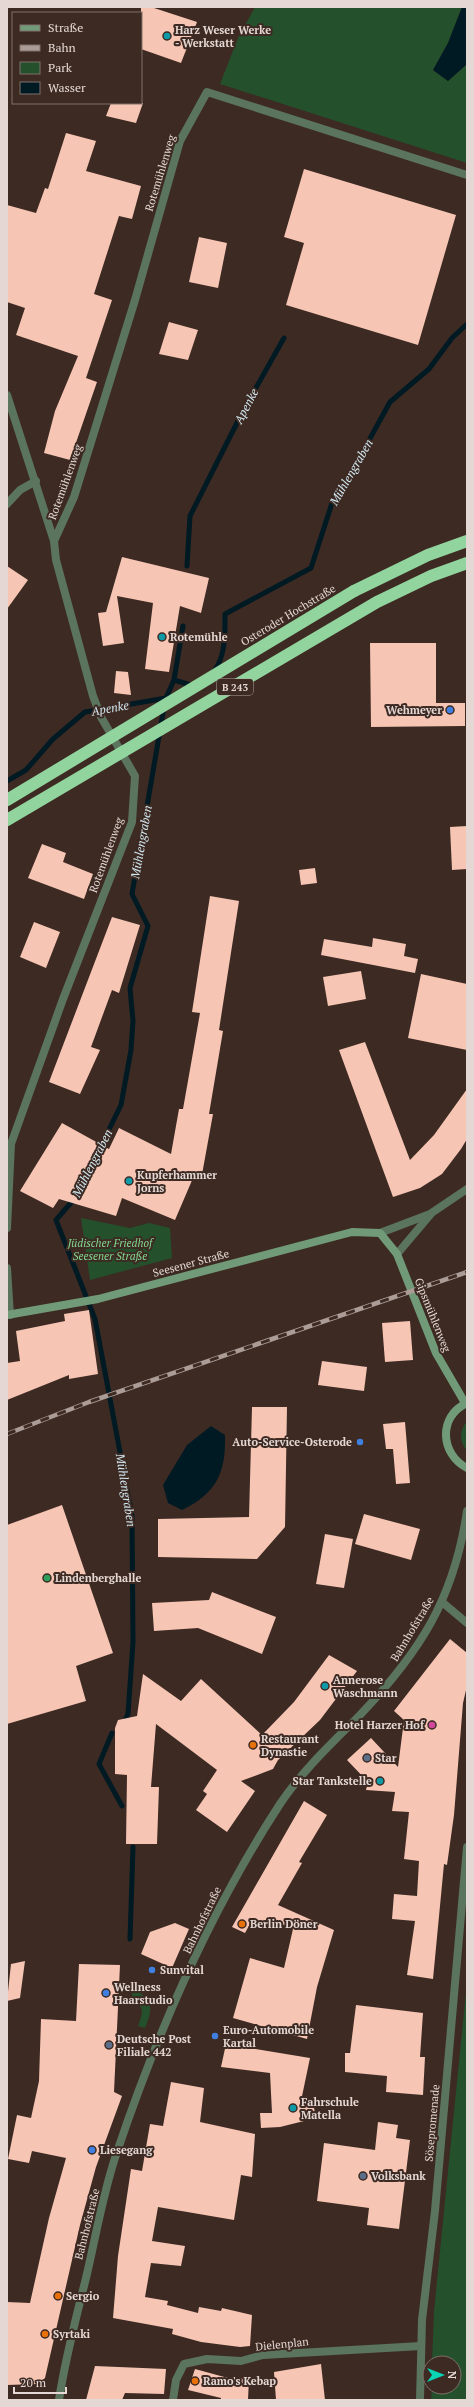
<svg xmlns="http://www.w3.org/2000/svg" width="474" height="2407" font-family="'PT Serif',serif">
<style>
.green{fill:#24502c}
.water{fill:#001a24}
.lines{fill:none;stroke-linecap:round;stroke-linejoin:round}
.stream{stroke:#001a24;stroke-width:5}
.building{fill:#f6c5b4}
.street{stroke:#5a745e;stroke-width:8}
.secondary{stroke:#719b78;stroke-width:8}
.highway{stroke:#91d49e;stroke-width:12}
.rail-casing{stroke:#ab9c97;stroke-width:4.5}
.rail{stroke:#3d2a23;stroke-width:3;stroke-dasharray:9;stroke-linecap:butt}
.highway-bridge{stroke:#91d49e;stroke-width:12}
.culture-dot{fill:#0f9aa8;stroke:#3d2a23;stroke-width:1.5}
.shop-dot{fill:#3f7fe0;stroke:#3d2a23;stroke-width:1.5}
.leisure-dot{fill:#2e9e5b;stroke:#3d2a23;stroke-width:1.5}
.hotel-dot{fill:#d1479c;stroke:#3d2a23;stroke-width:1.5}
.food-dot{fill:#e8710a;stroke:#3d2a23;stroke-width:1.5}
.service-dot{fill:#5c6f8a;stroke:#3d2a23;stroke-width:1.5}
.labels{text-anchor:middle;dominant-baseline:central;stroke-width:4;stroke-linejoin:round;paint-order:stroke}
.shield{fill:#3d2a23;stroke:#b3a49f;stroke-width:1}
.shield-label{font-size:10px;font-weight:bold;fill:#e5d8d4}
.poi-label{font-size:11px;font-weight:bold;fill:#e5d8d4;stroke:#3d2a23;text-anchor:start}
.street-label{font-size:11px;fill:#e5d8d4;stroke:#3d2a23}
.park-label{font-size:11px;font-style:italic;fill:#82d88f;stroke:#3d2a23}
.water-label{font-size:12px;font-style:italic;fill:#d3e9f2;stroke:#3d2a23}
</style>
<rect width="100%" height="100%" fill="#3d2a23"/>
<!-- green -->
<g class="green">
<path d="M255 7H462L448 43 433 70 448 81 467 64V163L220 84 238 38Z"/>
<path d="M81 1218 130 1228 149 1223 170 1228 172 1258 90 1280Z"/>
<path d="M467 1421V1451C459 1441 459 1431 467 1421Z"/>
<path d="M467 1982V2400H431L432 2387H454V2363H432L434 2311Z"/>
<path d="M133 1985C151 2004 155 2004 145 2028L138 2026C144 2010 144 2009 132 1997Z"/>
</g>
<!-- water -->
<g class="water">
<path d="M462 7H467V64L448 81 433 70 448 43Z"/>
<path d="M211 1426 225 1435C226 1472 217 1493 182 1510L168 1503 163 1485 187 1445Z"/>
</g>
<g class="lines">
<!-- stream -->
<g class="stream">
<path d="M187 566 190 516 244 409 284 338"/>
<path d="M214 671C226 656 225 632 225 614L311 568 333 500 351 473 390 402 429 369 452 338 467 324"/>
<path d="M174 680 194 686"/>
<path d="M7 781 26 770 53 739 85 712 166 698 174 680 183 626"/>
<path d="M99 1150 121 1105 131 1050 133 1021 130 988 148 926 132 894 164 707"/>
<path d="M75 1198 56 1220 95 1319 132 1516 133 1642 128 1714 126 1718"/>
<path d="M112 1733 99 1764 122 1806"/>
<path d="M130 1939 133 1847"/>
</g>
</g>
<!-- building -->
<g class="building">
<path d="M141 7H151L197 22 181 63 141 49Z"/>
<path d="M111 103H143L136 123 106 116Z"/>
<path d="M66 133 96 141 86 171 141 186 132 219 119 216 94 294 112 300 86 378 97 382 70 460 44 453 55 411 78 356 16 335 25 308 7 302V205L36 213 45 188 48 189Z"/>
<path d="M304 169 456 215 418 345 286 305 304 243 284 237Z"/>
<path d="M199 237 227 243 218 288 189 282Z"/>
<path d="M169 322 198 330 188 360 159 354Z"/>
<path d="M122 557 209 578 201 613 180 606 169 672 145 669 153 603 117 596 124 643 103 646 98 613 106 612Z"/>
<path d="M7 566 28 580 7 609Z"/>
<path d="M370 643H436V703H465V726L371 727Z"/>
<path d="M116 671 128 672 131 695 114 693Z"/>
<path d="M467 826V869L452 870 450 827Z"/>
<path d="M42 844 66 853 63 862 93 874 84 899 28 878Z"/>
<path d="M315 868 317 883 301 885 299 870Z"/>
<path d="M210 896 239 901 219 1030 223 1031 209 1114H213L201 1180 193 1178 175 1220 122 1198 116 1216 59 1199 53 1208 20 1191 62 1123 109 1149 119 1128 171 1154 179 1109H183L200 1013 192 1012Z"/>
<path d="M112 917 140 925 119 993 112 990 91 1047 100 1050 80 1094 49 1082Z"/>
<path d="M34 922 60 932 46 968 20 957Z"/>
<path d="M373 938 406 944 404 956 418 959 415 973 321 955 324 939 372 947Z"/>
<path d="M361 971 366 999 328 1006 323 977Z"/>
<path d="M421 974 467 984V1050L408 1038Z"/>
<path d="M365 1042 410 1160 434 1135 467 1089V1139L461 1149 442 1174 420 1188 393 1197 339 1050Z"/>
<path d="M89 1310 98 1374 69 1379V1375L7 1400V1363L20 1361 16 1331 65 1321 64 1314Z"/>
<path d="M410 1321 413 1360 385 1362 382 1323Z"/>
<path d="M322 1361 367 1367 364 1391 318 1385Z"/>
<path d="M252 1407H287L285 1527 257 1559 158 1557V1519L249 1517Z"/>
<path d="M405 1422 410 1483 396 1484 393 1449H386L383 1424Z"/>
<path d="M62 1505 113 1653 76 1666 86 1701 7 1724V1525Z"/>
<path d="M364 1514 420 1529 411 1560 355 1544Z"/>
<path d="M325 1534 353 1539 344 1588 316 1584Z"/>
<path d="M212 1592 276 1617 262 1654 198 1628 154 1631 152 1603 209 1600Z"/>
<path d="M450 1639 467 1653V1686L463 1703 454 1815 447 1865 444 1864 433 1979 407 1975 415 1921 392 1919 394 1894 417 1896 419 1861 404 1859 409 1812 392 1811 395 1792 366 1790 368 1782 347 1760 371 1738 398 1767 404 1720 394 1711Z"/>
<path d="M329 1655 357 1671 320 1720 278 1760 273 1769 241 1781 255 1791 227 1832 196 1810 207 1794 203 1791 217 1770 156 1724 151 1787H159L157 1844H126L127 1775 115 1774V1728L118 1720 137 1716 143 1674 181 1701 201 1679 262 1735 294 1702Z"/>
<path d="M304 1801 327 1815 299 1862 302 1863 278 1905 334 1930 317 1987 307 2039 233 2018 250 1958 284 1968 293 1929 271 1919 265 1929 251 1922 245 1933 232 1927Z"/>
<path d="M175 1923 189 1929 172 1968 141 1954 150 1932Z"/>
<path d="M25 1961 20 1998 7 2001 11 1964Z"/>
<path d="M79 1964 120 1965 114 2092 122 2096 96 2167 80 2225 45 2378 38 2384 7 2385V2302L30 2303 49 2218 66 2158 32 2151 29 2163 8 2159 17 2115 31 2118 39 2081 41 2019 76 2021Z"/>
<path d="M356 2005 423 2013 420 2057H425L423 2095 386 2092 387 2076 345 2072V2053H350Z"/>
<path d="M226 2044 310 2058 301 2101 313 2103 316 2118 280 2127 261 2128 260 2113H272L270 2073 221 2067Z"/>
<path d="M171 2082 204 2088 200 2122 255 2134 252 2177 241 2175 234 2220 158 2207 152 2241 185 2246 181 2266 151 2263 145 2297 168 2301 167 2305 198 2313 199 2307 221 2311 222 2308 252 2315 250 2346 240 2347 201 2342 172 2334 173 2329 113 2318 118 2256 131 2169 142 2171 150 2124 163 2126Z"/>
<path d="M378 2122 398 2125 396 2138 410 2140 399 2229 367 2225 369 2208 317 2201 324 2143 375 2150Z"/>
<path d="M321 2364 325 2400H276L274 2372Z"/>
<path d="M95 2366 166 2369 164 2394 125 2393 122 2400H86Z"/>
<path d="M195 2369 228 2378H249L248 2400H221V2398L188 2390Z"/>
</g>
<g class="lines">
<!-- street -->
<g class="street">
<path d="M7 395 54 541"/>
<path d="M7 504 20 490 36 481"/>
<path d="M7 1228 11 1144 63 999 132 822 135 776 101 717 93 696 56 560 54 541 74 497 135 300 180 141 207 92 467 175"/>
<path d="M380 1233 430 1214 467 1189"/>
<path d="M397 1254 430 1215"/>
<path d="M7 1268 10 1315"/>
<path d="M442 1602 467 1623"/>
<path d="M59 2400C65 2359 76 2318 86 2278 96 2236 103 2192 117 2152 157 2033 211 1910 280 1804 302 1771 332 1743 360 1715 420 1652 454 1599 467 1511"/>
<path d="M173 2400 176 2380 184 2364 207 2359 241 2361 263 2355 421 2346"/>
<path d="M420 2400 422 2320 435 2211 467 1847"/>
</g>
<!-- secondary -->
<g class="secondary">
<path d="M7 1315 98 1299 352 1232 380 1233 397 1254 436 1353 465 1403"/>
<path d="M467 1403C438 1416 440 1454 467 1468"/>
</g>
<!-- highway -->
<path class="highway" d="M354 591 428 555 467 541"/>
<defs>
<path id="rail" d="M7 1434 89 1402 467 1272"/>
</defs>
<!-- rail casing -->
<use href="#rail" class="rail-casing"/>
<!-- rail -->
<use href="#rail" class="rail"/>
<!-- highway-bridge -->
<g class="highway-bridge">
<path d="M7 800 354 591"/>
<path d="M7 820 377 602 431 576 467 563"/>
</g>
</g>
<!-- markers -->
<g class="culture-dot">
<circle cx="167" cy="36" r="4"/>
<circle cx="162" cy="637" r="4"/>
<circle cx="129" cy="1181" r="4"/>
<circle cx="325" cy="1686" r="4"/>
<circle cx="380" cy="1781" r="4"/>
<circle cx="293" cy="2108" r="4"/>
</g>
<g class="shop-dot">
<circle cx="450" cy="710" r="4"/>
<circle cx="360" cy="1442" r="4"/>
<circle cx="152" cy="1970" r="4"/>
<circle cx="106" cy="1993" r="4"/>
<circle cx="215" cy="2036" r="4"/>
<circle cx="92" cy="2150" r="4"/>
</g>
<circle class="leisure-dot" cx="47" cy="1578" r="4"/>
<circle class="hotel-dot" cx="432" cy="1725" r="4"/>
<g class="food-dot">
<circle cx="253" cy="1745" r="4"/>
<circle cx="242" cy="1924" r="4"/>
<circle cx="58" cy="2296" r="4"/>
<circle cx="45" cy="2334" r="4"/>
<circle cx="195" cy="2381" r="4"/>
</g>
<g class="service-dot">
<circle cx="367" cy="1758" r="4"/>
<circle cx="109" cy="2045" r="4"/>
<circle cx="363" cy="2176" r="4"/>
</g>
<g class="labels">
<!-- shield labels -->
<rect class="shield" x="217" y="679" width="36" height="16" rx="3"/>
<g class="shield-label">
<text x="235" y="687">B 243</text>
</g>
<!-- poi labels -->
<g class="poi-label">
<text x="175" y="30">Harz Weser Werke<tspan x="175" dy="13">- Werkstatt</tspan></text>
<text x="170" y="637">Rotemühle</text>
<text x="442" y="710" text-anchor="end">Wehmeyer</text>
<text x="137" y="1175">Kupferhammer<tspan x="137" dy="13">Jorns</tspan></text>
<text x="352" y="1442" text-anchor="end">Auto-Service-Osterode</text>
<text x="55" y="1578">Lindenberghalle</text>
<text x="333" y="1680">Annerose<tspan x="333" dy="13">Waschmann</tspan></text>
<text x="424" y="1725" text-anchor="end">Hotel Harzer Hof</text>
<text x="261" y="1739">Restaurant<tspan x="261" dy="13">Dynastie</tspan></text>
<text x="375" y="1758">Star</text>
<text x="372" y="1781" text-anchor="end">Star Tankstelle</text>
<text x="250" y="1924">Berlin Döner</text>
<text x="160" y="1970">Sunvital</text>
<text x="114" y="1987">Wellness<tspan x="114" dy="13">Haarstudio</tspan></text>
<text x="223" y="2030">Euro-Automobile<tspan x="223" dy="13">Kartal</tspan></text>
<text x="117" y="2039">Deutsche Post<tspan x="117" dy="13">Filiale 442</tspan></text>
<text x="301" y="2102">Fahrschule<tspan x="301" dy="13">Matella</tspan></text>
<text x="100" y="2150">Liesegang</text>
<text x="371" y="2176">Volksbank</text>
<text x="66" y="2296">Sergio</text>
<text x="53" y="2334">Syrtaki</text>
<text x="203" y="2381">Ramo's Kebap</text>
</g>
<!-- street labels -->
<g class="street-label">
<text transform="translate(160 173) rotate(-73)">Rotemühlenweg</text>
<text transform="translate(65 482) rotate(-70)">Rotemühlenweg</text>
<text transform="translate(288 615) rotate(-31)">Osteroder Hochstraße</text>
<text transform="translate(106 855) rotate(-70)">Rotemühlenweg</text>
<text transform="translate(191 1263) rotate(-15)">Seesener Straße</text>
<text transform="translate(433 1315) rotate(68)">Gipsmühlenweg</text>
<text transform="translate(412 1629) rotate(-59)">Bahnhofstraße</text>
<text transform="translate(202 1920) rotate(-64)">Bahnhofstraße</text>
<text transform="translate(432 2123) rotate(-85)">Sösepromenade</text>
<text transform="translate(87 2224) rotate(-76)">Bahnhofstraße</text>
<text transform="translate(282 2344) rotate(-6)">Dielenplan</text>
</g>
<!-- park labels -->
<g class="park-label">
<text x="110" y="1243">Jüdischer Friedhof<tspan x="110" dy="13">Seesener Straße</tspan></text>
</g>
<!-- water labels -->
<g class="water-label">
<text transform="translate(246 406) rotate(-62)">Apenke</text>
<text transform="translate(351 472) rotate(-60)">Mühlengraben</text>
<text transform="translate(110 708) rotate(-10)">Apenke</text>
<text transform="translate(141 842) rotate(-80)">Mühlengraben</text>
<text transform="translate(92 1163) rotate(-63)">Mühlengraben</text>
<text transform="translate(126 1490) rotate(81)">Mühlengraben</text>
</g>
</g>
<!-- border -->
<rect width="474" height="2407" fill="none" stroke="#e5d8d4" stroke-width="16"/>
<!-- legend -->
<rect x="12" y="12" width="130" height="92" fill="#3d2a23" stroke="#80706a"/>
<rect x="20" y="25" width="20" height="6" fill="#719b78" stroke="#80706a"/>
<text x="48" y="32" font-size="12" fill="#e5d8d4">Straße</text>
<rect x="20" y="45" width="20" height="6" fill="#ab9c97" stroke="#80706a"/>
<text x="48" y="52" font-size="12" fill="#e5d8d4">Bahn</text>
<rect x="20" y="62" width="20" height="12" fill="#24502c" stroke="#80706a"/>
<text x="48" y="72" font-size="12" fill="#e5d8d4">Park</text>
<rect x="20" y="82" width="20" height="12" fill="#001a24" stroke="#80706a"/>
<text x="48" y="92" font-size="12" fill="#e5d8d4">Wasser</text>
<!-- north arrow -->
<g transform="translate(442 2375) rotate(90)"><circle r="19" fill="#3d2a23" stroke="#80706a"/>
<path d="M0-3L7 15L0 10L-7 15Z" fill="#0bd5b5"/>
<text y="-6" font-size="11" font-weight="bold" text-anchor="middle" fill="#e5d8d4">N</text>
</g>
<!-- scale -->
<path d="M14 2387v6h52v-6" fill="none" stroke="#e5d8d4" stroke-width="2"/>
<text x="20" y="2387" font-size="12" fill="#e5d8d4" stroke="#3d2a23" stroke-width="3" paint-order="stroke">20 m</text>
</svg>
